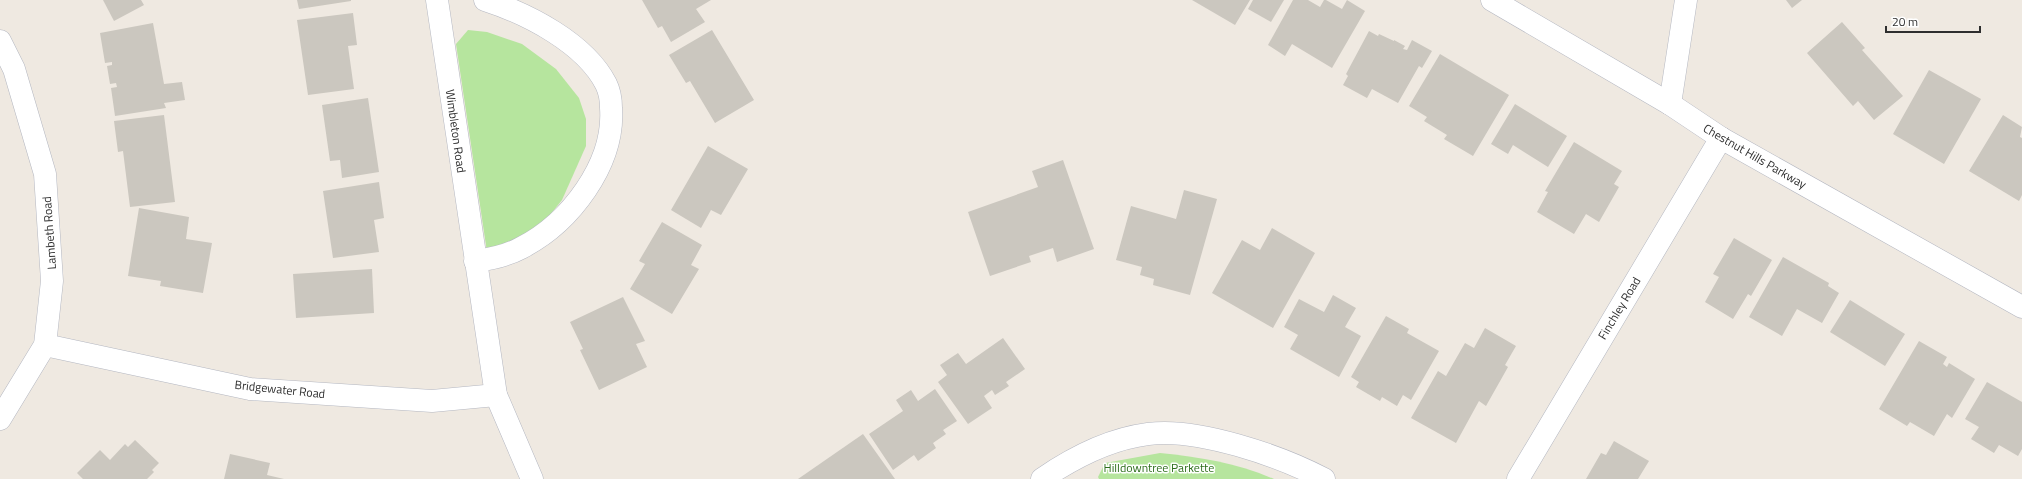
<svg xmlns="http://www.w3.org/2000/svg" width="2022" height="479" font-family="'Titillium Web',sans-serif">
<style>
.green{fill:#b6e59e}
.building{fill:#cbc7bf}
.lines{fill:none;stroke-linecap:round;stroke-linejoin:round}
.street-casing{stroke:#b4b7c1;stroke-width:23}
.street{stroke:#fff;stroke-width:22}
.labels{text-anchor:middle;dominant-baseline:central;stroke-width:3;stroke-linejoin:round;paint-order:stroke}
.street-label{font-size:12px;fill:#2e2e2e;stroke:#fff}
.park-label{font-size:12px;fill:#2c6e1b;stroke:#fff}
</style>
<rect width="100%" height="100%" fill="#efe9e1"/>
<!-- green -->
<g class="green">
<path d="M468 30 487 32 522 44 556 69 579 98 586 119V146L562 200 542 225 512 247 487 252 456 44Z"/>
<path d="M1160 453C1200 457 1237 463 1274 479H1099L1098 477 1105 463Z"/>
</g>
<!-- building -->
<g class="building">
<path d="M103 0H141L144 5 114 21Z"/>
<path d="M297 0H351V1L299 9Z"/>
<path d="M642 0H711L696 9 705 22 671 42 662 26 658 28Z"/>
<path d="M1192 0H1250L1235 25Z"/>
<path d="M1253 0H1284L1271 22 1248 9Z"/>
<path d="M1293 0H1308L1320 7 1324 0H1326L1342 9 1347 0 1365 11 1332 68 1292 44 1285 56 1268 45Z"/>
<path d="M1786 0H1802L1792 8Z"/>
<path d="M353 13 357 45 348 46 354 89 308 95 297 20Z"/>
<path d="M1842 22 1865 48 1862 50 1903 96 1874 120 1858 101 1853 106 1807 53Z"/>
<path d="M153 23 164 84 182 82 185 100 164 103 166 108 115 116 111 88 117 87 116 83 110 84 107 66 112 65V62L105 63 100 33Z"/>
<path d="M712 30 754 100 715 123 690 81 686 83 669 55Z"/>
<path d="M1369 31 1378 36 1379 34 1394 41V40L1405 46 1403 49 1407 50 1412 40 1432 51 1422 68 1419 66 1398 103 1372 89 1367 98 1343 85 1348 76 1346 74Z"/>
<path d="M1440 54 1509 95 1473 156 1444 139 1447 135 1424 121 1427 117 1409 106Z"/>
<path d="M1929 70 1981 99 1944 164 1893 134Z"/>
<path d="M368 98 379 172 342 178 340 160 330 161 322 105Z"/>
<path d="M1515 104 1567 136 1548 167 1513 145 1508 154 1491 144Z"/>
<path d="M164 115 175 202 130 207 123 151 118 152 114 121Z"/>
<path d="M2003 115 2022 127 2020 137 2022 138V195L2019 201 1969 171Z"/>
<path d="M1574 142 1622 171 1614 184 1619 187 1599 222 1586 214 1574 234 1537 212 1548 192 1545 191Z"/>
<path d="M708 146 748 169 721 215 711 210 701 228 671 210Z"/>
<path d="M1063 160 1094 249 1057 262 1053 248 1029 256 1031 262 990 276 968 212 1038 187 1032 171Z"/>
<path d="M379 182 384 218 374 220 379 252 333 258 323 191Z"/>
<path d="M1184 190 1217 199 1190 295 1153 285 1154 279 1140 275 1142 267 1116 260 1131 206 1176 219Z"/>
<path d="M139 208 189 217 186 239 212 243 203 293 160 286 161 281 128 276Z"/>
<path d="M662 222 702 245 691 265 699 269 672 314 630 289 645 264 639 261Z"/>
<path d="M1272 228 1315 253 1273 328 1212 293 1242 240 1260 250Z"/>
<path d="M1734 238 1772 260 1751 296 1748 294 1733 319 1705 302 1719 277 1713 274Z"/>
<path d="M1783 257 1829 283 1828 286 1839 293 1822 323 1797 309 1782 336 1749 317Z"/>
<path d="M372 269 374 313 296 318 293 274Z"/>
<path d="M1333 295 1356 308 1345 327 1361 336 1339 377 1290 349 1298 335 1284 327 1299 299 1324 312Z"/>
<path d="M623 297 645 341 636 344 647 367 599 390 580 350 583 349 570 322Z"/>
<path d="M1850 300 1905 334 1885 366 1830 332Z"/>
<path d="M1386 316 1409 329 1407 333 1439 351 1411 400 1403 395 1397 406 1382 397 1380 401 1356 387 1359 382 1351 377Z"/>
<path d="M1485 328 1516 346 1505 365 1508 367 1486 406 1479 401 1456 443 1411 418 1438 371 1446 376 1465 343 1474 348Z"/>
<path d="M1003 338 1025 369 1006 382 1009 386 995 395 992 390 984 396 992 408 968 424 938 382 947 375 940 365 958 353 966 364Z"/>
<path d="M1919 341 1947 357 1943 364 1947 367 1949 363 1975 379 1952 418 1947 414 1934 436 1910 422 1907 426 1879 409Z"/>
<path d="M1987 382 2022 402V449L2018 456 1999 445 1994 453 1971 439 1979 427 1965 419Z"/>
<path d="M935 389 957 421 943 430 946 434 933 443 936 448 918 461 914 455 893 470 869 434 903 411 896 400 911 390 918 401Z"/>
<path d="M863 434 895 479H798Z"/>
<path d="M135 440 159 463 152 470 154 472 147 479H83L77 473 100 450 110 460 125 444 128 447Z"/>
<path d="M1614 441 1649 461 1638 479H1586L1601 453 1606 455Z"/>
<path d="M230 454 270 463 267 475 284 479H224Z"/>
</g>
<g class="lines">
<defs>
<g id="street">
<path d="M437 0 496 395 532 479"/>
<path d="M1492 0 1670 104 1721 138 2022 307"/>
<path d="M0 41 14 69 45 174 52 281 45 345 0 419"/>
<path d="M1670 104 1686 0"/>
<path d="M475 261C492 259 506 256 521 248 570 223 615 164 611 108 611 100 610 92 606 84 585 43 528 14 485 0"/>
<path d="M45 345 250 389 432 401 496 395"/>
<path d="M1042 479C1074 457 1109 439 1148 434 1197 427 1280 456 1324 479"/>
<path d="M1518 479 1721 138"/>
</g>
</defs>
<!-- street casing -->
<use href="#street" class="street-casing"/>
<!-- street -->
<use href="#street" class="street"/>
</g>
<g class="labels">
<!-- street labels -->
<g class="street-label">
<text transform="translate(456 131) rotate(82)">Wimbleton Road</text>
<text transform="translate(1755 156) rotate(30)">Chestnut Hills Parkway</text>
<text transform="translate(49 233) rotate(-94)">Lambeth Road</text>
<text transform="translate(1619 308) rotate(-59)">Finchley Road</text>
<text transform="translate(280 389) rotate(6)">Bridgewater Road</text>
</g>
<!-- park labels -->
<g class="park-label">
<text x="1159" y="467">Hilldowntree Parkette</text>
</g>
</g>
<!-- scale -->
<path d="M1886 26v6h94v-6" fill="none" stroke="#2e2e2e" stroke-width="2"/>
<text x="1892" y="26" font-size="12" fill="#2e2e2e" stroke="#ffffff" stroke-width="3" paint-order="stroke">20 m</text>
</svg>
